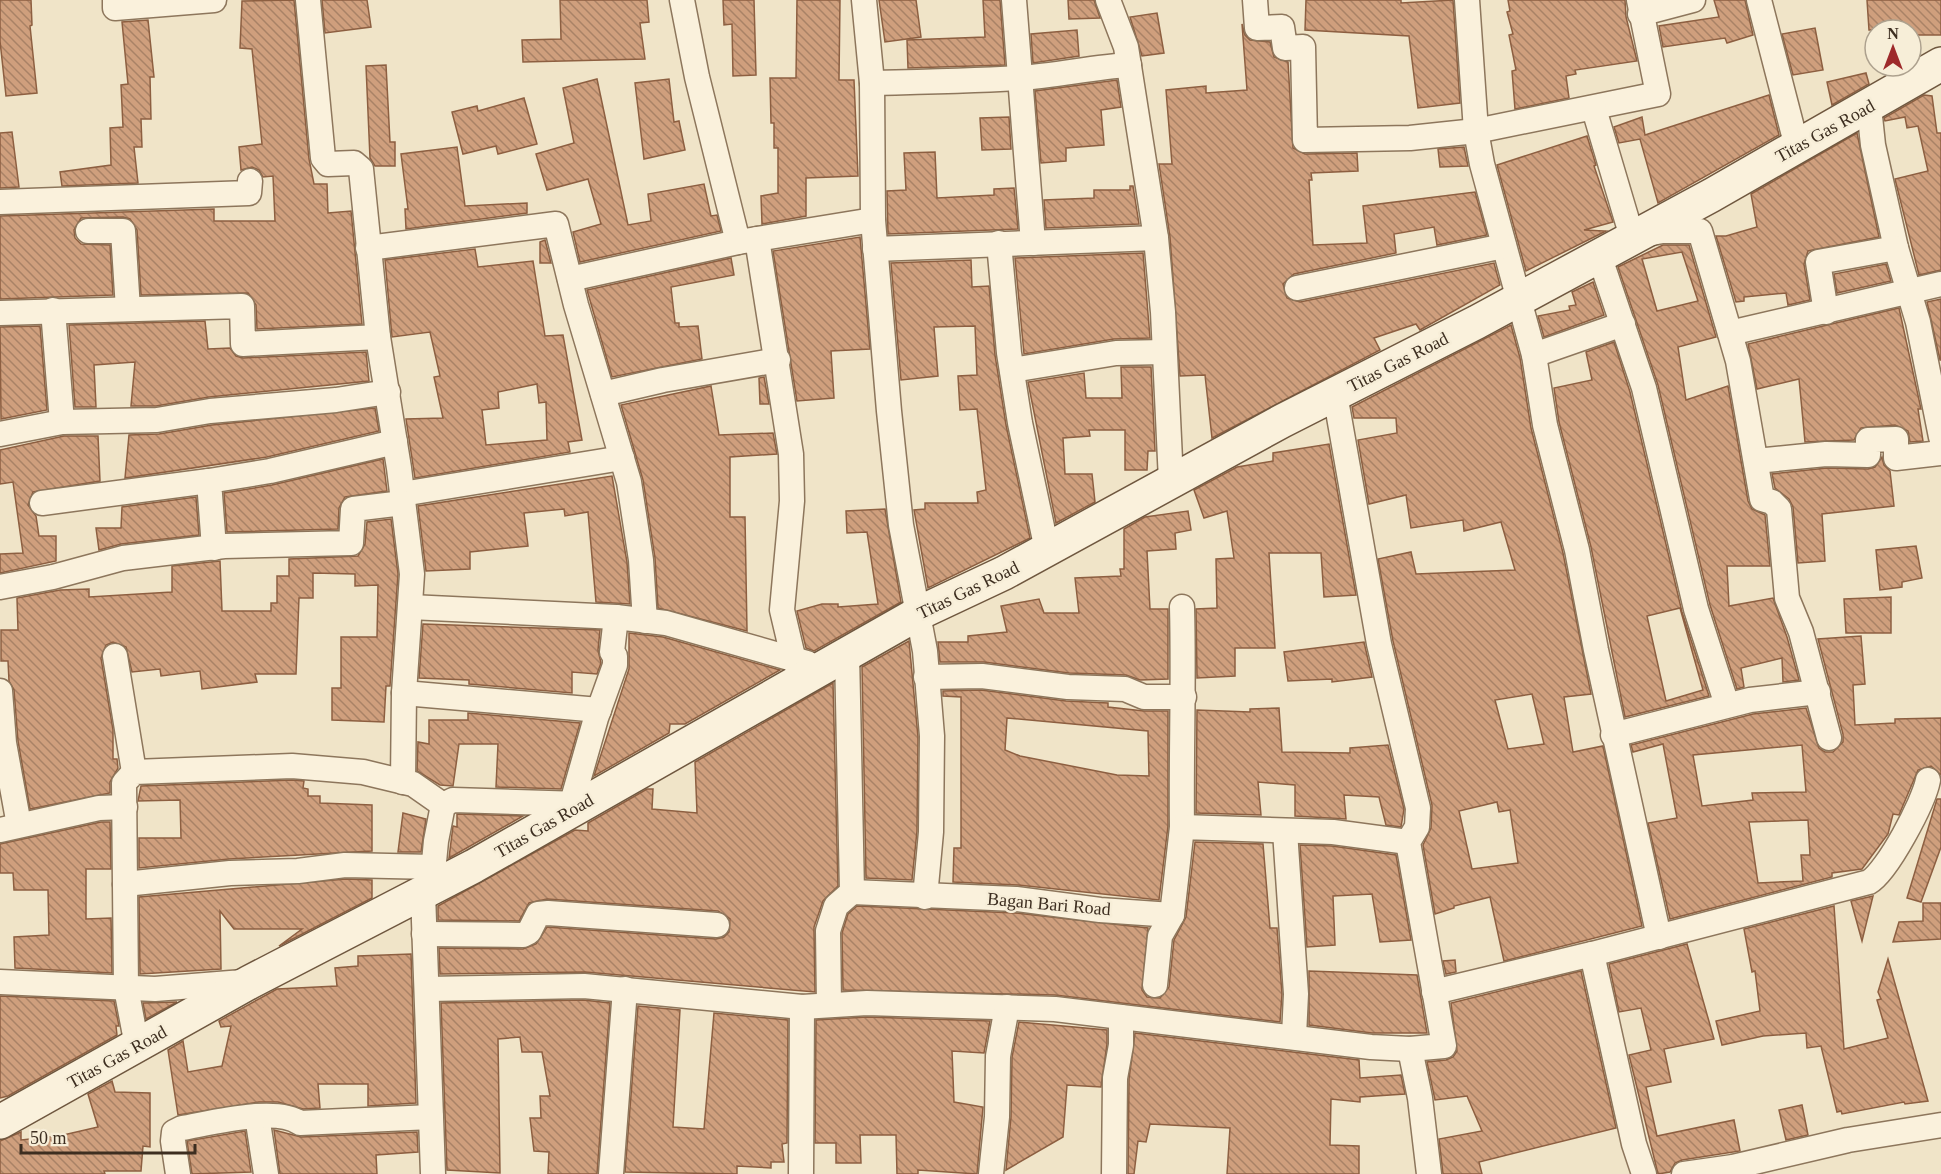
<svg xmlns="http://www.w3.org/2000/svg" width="1941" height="1174" font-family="Georgia,serif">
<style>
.building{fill:url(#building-back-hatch);stroke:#8d5f41;stroke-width:1.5;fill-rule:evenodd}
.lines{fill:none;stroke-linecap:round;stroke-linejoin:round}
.street-casing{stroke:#8d765c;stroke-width:27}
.secondary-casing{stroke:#6f573f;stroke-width:36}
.street{stroke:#faf1dc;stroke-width:24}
.secondary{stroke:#faf1dc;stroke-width:33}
.labels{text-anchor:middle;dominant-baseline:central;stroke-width:5;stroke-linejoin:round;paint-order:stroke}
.street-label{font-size:18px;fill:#3d2e20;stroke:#f7eed8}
</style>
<defs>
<pattern id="building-back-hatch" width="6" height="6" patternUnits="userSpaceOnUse" patternTransform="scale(1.5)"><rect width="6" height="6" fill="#cf9f7d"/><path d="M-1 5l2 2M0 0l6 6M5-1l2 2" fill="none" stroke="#a98266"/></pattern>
</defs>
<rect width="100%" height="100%" fill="#f0e4c8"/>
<!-- building -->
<g class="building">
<path d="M0 0H31L32 25 30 26 37 93 6 96 0 41Z"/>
<path d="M294 0 309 159 314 184H327L328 213 351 211 362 324 257 329 256 305 248 293 141 295 137 230 130 219 123 217 81 218 74 230 75 238 81 244 110 245 113 295 0 299V216L214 209V221H275L273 176 263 177 259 170 252 167 241 170 239 147 262 144 252 49 240 48 242 1Z"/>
<path d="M322 0H367L371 27 325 33Z"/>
<path d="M560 0H647L649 22 640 23 645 59 523 62 522 40 561 39Z"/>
<path d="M723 0H754L756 75 733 76 732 24 724 25Z"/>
<path d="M797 0H840L839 80H854L858 176 806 178V216L762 224 761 196 778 193V148H774V123H771L770 78H796Z"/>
<path d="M879 0H916L921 37 885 42Z"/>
<path d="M983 0H1000L1005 65 908 68 907 40 985 37Z"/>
<path d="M1068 0H1094L1100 18 1069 19Z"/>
<path d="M1306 0H1401V3L1453 0 1460 103 1418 108 1409 36 1305 30Z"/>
<path d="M1508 0H1625L1626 17 1637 61 1575 70 1576 74 1566 76 1569 98 1515 109 1512 71 1516 70 1509 35 1513 34 1507 12 1510 11Z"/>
<path d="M1714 0H1745L1753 35 1727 43 1725 38 1663 47 1659 26 1719 17Z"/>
<path d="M1867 0H1941V35H1911V30H1869Z"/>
<path d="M1157 13 1164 53 1142 56 1130 17Z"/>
<path d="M148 20 154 77H150L151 119H141L142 147H134L138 183 62 186 60 172 111 165 110 128 123 127 121 85 128 84 122 22Z"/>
<path d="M1242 24 1245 35 1250 40 1270 42 1274 57 1288 62 1293 148 1305 154 1357 153 1358 171 1311 173 1312 180H1309L1313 245 1367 243 1363 206 1475 192 1487 235 1437 245 1434 227 1394 234 1396 253 1294 274 1283 284 1287 298 1300 302 1494 263 1500 285 1420 330 1416 324 1374 338 1380 350 1212 438 1205 375 1180 376 1170 237 1159 164H1172L1166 90 1206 86V93L1247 90Z"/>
<path d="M1815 28 1823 70 1793 75 1782 34Z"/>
<path d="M1077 30 1079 56 1033 63 1031 34Z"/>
<path d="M386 65 390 142H395V166H375L370 158 366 66Z"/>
<path d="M1866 73 1869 84 1832 105 1827 82Z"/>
<path d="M597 79 628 225 651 221 648 194 704 184 711 216 717 215 721 231 580 262 573 232 601 224 588 179 547 190 536 154 574 143 563 88Z"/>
<path d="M669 79 674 122 679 121 685 150 644 159 635 83Z"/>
<path d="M1117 80 1121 107 1101 110 1104 145 1066 148V161L1041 163 1035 91Z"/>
<path d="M1769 95 1779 135 1658 203 1640 139 1619 143 1614 127 1642 117 1645 135Z"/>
<path d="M1924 95 1932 96 1937 133H1941V270L1919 275 1895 179 1928 171 1918 126 1907 128 1905 117 1885 121 1884 118Z"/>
<path d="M524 98 537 144 498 154 496 146 463 154 452 112 477 106 478 111Z"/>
<path d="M1009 117 1011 149 982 150 980 118Z"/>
<path d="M12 132 19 187 0 188V133Z"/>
<path d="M1857 133 1879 237 1808 251 1804 264 1810 300 1788 305 1786 293 1744 297V301L1736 302 1716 236H1726L1757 227 1751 194Z"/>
<path d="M1587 136 1596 165 1594 166 1613 222 1584 230 1606 231 1526 271 1497 165Z"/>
<path d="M457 147 465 206 527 203V213L406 229 405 209H408L401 154Z"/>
<path d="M1464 147 1468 166 1440 167 1438 149Z"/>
<path d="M935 152 937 198 994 195V189L1014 188 1018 229 888 234 887 191 906 190 904 153Z"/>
<path d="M1130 186H1133L1139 224 1046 228 1044 200 1094 198V190H1130Z"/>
<path d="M860 237 870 349 831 351 834 398 797 401 773 251Z"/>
<path d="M545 240 551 263H540V242Z"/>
<path d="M1663 245H1689L1716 337 1678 347 1686 400 1728 386 1748 501 1752 509 1765 515 1770 566H1727L1729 606 1773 598 1787 637 1799 680 1783 682 1782 658 1741 668 1744 687 1737 689 1710 605 1658 385 1618 267ZM1682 252 1698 301 1657 311 1642 259Z"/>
<path d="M475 249 478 267 533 261 545 336 563 335 582 440 568 442 570 452 415 478 406 419 443 418 434 377 440 376 430 332 392 337 385 260ZM537 384 539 403 546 402 547 440 486 445 482 410 499 408 498 392Z"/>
<path d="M1143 253 1150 338 1114 339 1024 354 1015 258Z"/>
<path d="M731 258 734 275 671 287 675 323H679V327L698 326 702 359 612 377 587 290Z"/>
<path d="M971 260 972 287 989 286 995 355 1006 425 1030 538 928 588 914 510 925 509V503H978L977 492 986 490 977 409 960 410 958 376 977 375 975 326 934 327 938 376 901 380 891 263Z"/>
<path d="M1886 264 1891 281 1837 293 1834 274Z"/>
<path d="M1593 282 1604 315 1544 337 1538 316 1570 310 1569 306 1576 305 1572 292Z"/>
<path d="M1941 299V360H1940L1927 302Z"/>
<path d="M1899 308 1921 409H1918L1923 441 1910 442 1908 431 1895 425 1861 428 1854 440 1805 442 1799 379 1757 389 1748 344Z"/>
<path d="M205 321 208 349 230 348 236 356 243 358 366 352 369 381 209 397 156 406H131L135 362 94 365 96 407H75L69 325Z"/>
<path d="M1511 325 1520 358 1531 428 1563 553 1591 694 1564 697 1573 752 1603 746 1642 926 1504 961 1490 897 1454 906V908L1435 914 1423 845 1431 828 1432 805 1393 641 1378 559 1411 552 1416 574 1515 570 1501 522 1464 531 1463 520 1411 528 1406 495 1369 504 1358 440 1397 433 1396 418H1354L1352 407ZM1532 694 1544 744 1508 749 1495 700ZM1497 802 1499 812 1510 810 1518 863 1472 869 1459 811Z"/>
<path d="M40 326 47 410 1 419 0 327Z"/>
<path d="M1614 342 1630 392 1682 612 1709 696 1625 717 1591 547 1559 422 1554 388 1592 380 1586 352ZM1680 608 1703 690 1666 701 1647 616Z"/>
<path d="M1121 367H1151L1155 451H1148L1147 470H1125V430H1089L1090 436 1063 438 1065 474H1092L1095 502 1056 523 1028 382 1084 373 1086 398H1122Z"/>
<path d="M764 377 769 404H760L759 378Z"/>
<path d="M711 386 719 435 773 433 777 454 730 457V517H745L747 631 658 608 655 558 643 480 621 405Z"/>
<path d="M375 408 379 431 267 457 125 478 129 435 159 434 212 425Z"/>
<path d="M64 436H98L100 481 33 492 28 505 36 516 39 536H56V561L0 573V554L23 553 13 482 0 484V450Z"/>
<path d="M1329 444 1356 595 1324 597 1321 553H1269L1275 648H1235V676L1197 678 1196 609 1217 608 1216 559 1234 558 1227 511 1204 518 1194 490 1237 467 1273 461V453Z"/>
<path d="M1882 457 1884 465 1890 471 1894 506 1822 514 1825 561 1798 563 1793 507 1789 499 1775 488 1772 474 1827 468 1868 469 1875 467Z"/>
<path d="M383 459 387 491 345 497 339 508 338 529 227 532 224 493 272 485Z"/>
<path d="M612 476 627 562 630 604 596 602 588 512 565 516 564 509 524 513 528 546 470 552V569L426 571 418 506Z"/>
<path d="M196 497 199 535 121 544 99 550 96 528H121L122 507Z"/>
<path d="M885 509 901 602 814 651 806 648 797 611 822 604H838V607L878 604 867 532 847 533 846 511Z"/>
<path d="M1188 511 1191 530 1175 533 1176 549 1147 551 1150 609H1168V679L1140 680 1126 675 1069 673 984 662H940L938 642H968V636L1007 632 1001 606 1039 599 1044 613H1079L1075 578 1121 576 1120 569H1124V529L1145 517Z"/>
<path d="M391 519 398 574 390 686H386L384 722 332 720V688H341V637H377L378 585 355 586V574L313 573V598H299L296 674H255L257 682 202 689 200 671 161 676 160 669 132 672 126 647 113 642 106 645 101 658 113 730V759H117L118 768 110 782V793L30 809 18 741 14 690 9 681 8 661H1V630H18L17 598 60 590 89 589V597L172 592V566L220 561 222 611H271V603H277V576H289V559L358 556 365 544 367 522Z"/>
<path d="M1916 546 1922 578 1902 582V587L1880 590 1876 550Z"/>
<path d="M1891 597V633H1846L1844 599Z"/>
<path d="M423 624 600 630 598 650 601 663 597 674 572 672V693L469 684V680L419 678Z"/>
<path d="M629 633 663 637 780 670 685 724H670L669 733 594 776 629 669Z"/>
<path d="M1861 636 1865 684 1853 685 1855 725 1895 723V719L1941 718V775L1931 766 1918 770 1899 815 1893 814 1888 834 1862 869 1832 873V877L1670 919 1648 823 1677 818 1663 744 1633 752 1631 745 1753 714 1806 708 1819 748 1825 752H1833L1843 742V734L1818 639ZM1802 745 1806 792 1752 793 1753 800 1702 806 1693 755ZM1808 820 1810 855H1801L1803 881 1758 883 1749 822Z"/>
<path d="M909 641 918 737 917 831 912 880 866 878 862 667Z"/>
<path d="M1364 642 1372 677 1332 682V679L1288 681 1284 652Z"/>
<path d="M833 683 838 886 823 901 814 927 815 992 585 972 440 974 439 948 523 949 536 944 547 927 716 939 724 937 729 932 730 919 718 911 547 899 529 903 519 921 438 920V906L575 830 588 831V823L647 789H653L652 809 697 813 695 762Z"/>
<path d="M981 690 1066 701 1108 703V707L1144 711H1168V826L1159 900 1018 885 953 882 954 848H961V697L943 696V691ZM1007 718 1148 731 1149 776 1117 775 1020 756 1005 750Z"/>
<path d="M1279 708 1282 752 1350 753V748L1388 745 1404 809 1401 827 1386 825 1379 797 1344 795 1346 819 1295 816V785L1258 782 1261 815 1196 813 1197 710 1250 712V709Z"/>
<path d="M468 713 580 723 561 789 496 787 498 744H459L453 786 440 785 417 771 418 742 429 744V720H468Z"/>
<path d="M292 780 304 781 303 788 308 789V796H320V803L372 805V851L229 859 139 868V838H181L180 800 138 801 141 786Z"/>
<path d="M1937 799H1941V847L1921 902 1907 898Z"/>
<path d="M403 813 426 819 421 852H398Z"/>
<path d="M457 814 523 816 449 858 453 826 457 827Z"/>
<path d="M101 822H110L111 869H86V919L111 918 112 973 15 968 14 937 49 935 48 890H14L13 873H0V844Z"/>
<path d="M1195 842 1263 844 1270 928H1277L1282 994 1280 1022 1055 995 843 990 842 933 848 914 857 906 1015 913 1148 928 1142 990 1147 997 1160 998 1169 987 1174 940 1186 917Z"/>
<path d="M1300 845 1332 846 1396 855 1411 940 1380 942 1372 894 1333 896 1335 945 1307 947Z"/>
<path d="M346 879 372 880V898L279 946 302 929H234L220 911 221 969 140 974 139 897Z"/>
<path d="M1873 896 1862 941 1851 901Z"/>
<path d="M1923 903H1941V939L1893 942 1899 922 1923 921Z"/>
<path d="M1834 906 1844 1049 1888 1038 1877 1000 1881 999 1878 992 1888 959 1928 1101 1905 1104 1904 1102 1842 1114 1841 1111 1837 1112 1821 1046 1807 1048 1806 1033 1763 1036 1722 1045 1716 1021 1760 1011 1755 971 1752 972 1744 929Z"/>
<path d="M1687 944 1714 1039 1664 1049 1671 1082 1646 1087 1657 1136 1734 1120 1740 1151 1682 1160 1675 1163 1670 1172 1658 1174 1629 1055 1651 1050 1641 1008 1619 1012 1609 964Z"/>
<path d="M411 954 416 1103 368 1106V1084H318L320 1108 303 1109 278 1102H259L178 1115 168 1050 183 1041 188 1072 222 1066 231 1026 221 1027 219 1021 277 989 337 986 335 968 358 966V956Z"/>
<path d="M1455 960 1456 972 1446 974 1443 961Z"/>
<path d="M1309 971 1417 975 1427 1033H1372L1309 1025Z"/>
<path d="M1581 971 1616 1128 1479 1162 1482 1174H1443L1439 1139 1482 1131 1467 1096 1435 1100 1427 1062 1446 1060 1453 1057 1457 1051 1451 1003Z"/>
<path d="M0 996 114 1001 119 1026H116L117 1035 8 1096 0 1098Z"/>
<path d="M583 1000 610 1003 597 1174H548L549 1152 534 1151 530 1118H541L540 1096H550L542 1052H522L520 1037 498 1039 500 1173 447 1170 441 1003Z"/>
<path d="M177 1002 146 1019 143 1003Z"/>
<path d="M638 1006 680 1010 673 1127 704 1129 714 1013 788 1020 787 1143 782 1144 784 1162H771V1168L737 1166V1174L625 1172Z"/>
<path d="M867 1017 990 1021 984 1053 952 1051 954 1102 983 1107 977 1174 918 1170V1174H897L896 1135H860L861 1163H836V1143H815L816 1020Z"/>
<path d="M1019 1022 1107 1030V1044L1101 1087 1067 1085 1063 1137 1006 1170 1011 1117 1012 1057Z"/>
<path d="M1135 1033 1359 1060 1360 1078 1401 1075 1405 1094 1360 1097V1102L1331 1099 1330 1145 1359 1146V1174H1227L1230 1128 1150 1124 1146 1142 1138 1141 1134 1174H1128L1129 1079Z"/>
<path d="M112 1081 115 1092 150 1093V1147L143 1146 141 1171H104L105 1174H0V1141L21 1132V1140L59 1136 98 1127 88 1094Z"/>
<path d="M1802 1105 1808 1135 1786 1140 1779 1110Z"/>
<path d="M274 1130 301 1137 417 1132 418 1152 376 1155 377 1174H280Z"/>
<path d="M245 1131 251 1172 192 1174 187 1141Z"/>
</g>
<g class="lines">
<defs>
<g id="street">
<path d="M115 0V8L214 0"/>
<path d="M308 0 323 158 328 164 354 163 361 169 378 337 399 468 412 574 404 693 403 782"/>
<path d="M682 0 697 77 738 242 757 239 791 454 792 501 782 610 794 661"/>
<path d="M864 0 872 83 873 220 889 411 901 525 925 651 932 736 931 832 925 897"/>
<path d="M1014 0 1033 243"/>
<path d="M1108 0 1126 47 1156 238 1163 312 1171 481"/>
<path d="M1255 0 1257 28 1282 27 1285 48 1303 47 1305 140 1410 138 1476 131 1658 94 1639 0"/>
<path d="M1467 0 1476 131 1482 164 1534 355 1545 425 1577 550 1596 650 1659 937"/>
<path d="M1759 0 1797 147"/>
<path d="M1640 14 1693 0"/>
<path d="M872 83C921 82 970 81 1019 78 1057 76 1092 67 1129 65"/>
<path d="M1869 107 1873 145 1896 248 1918 322 1941 437"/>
<path d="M1594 109 1632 237 1662 231H1700L1738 361 1762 499 1772 502 1779 509 1787 598 1801 632 1829 738"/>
<path d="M0 202 249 193 250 181"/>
<path d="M88 231H123L128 309"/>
<path d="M757 239 873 220"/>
<path d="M999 243 1009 353 1020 423 1047 550"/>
<path d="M368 248 556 224 576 305 629 482 641 560 645 621"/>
<path d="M875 249 1156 238"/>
<path d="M1599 255 1644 388 1696 609 1727 705"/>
<path d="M570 279 738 242"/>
<path d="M1297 288 1504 246"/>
<path d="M53 310 62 422"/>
<path d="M1826 312 1818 262 1896 248"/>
<path d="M0 313 242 306 243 344 378 337"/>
<path d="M1730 333 1941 284"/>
<path d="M1534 355 1623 324"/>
<path d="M1012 370 1116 353 1164 352"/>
<path d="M603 394 663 380 778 360"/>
<path d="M0 434 62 422 157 420 210 411 336 400 388 392"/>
<path d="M1756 461 1826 454 1868 455V440L1896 439V458L1941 453"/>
<path d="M402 494 622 458"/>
<path d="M42 503 209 481"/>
<path d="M214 548 209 481 270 471 395 442"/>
<path d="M0 587 53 577 123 558 224 546 351 543 353 509 403 503"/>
<path d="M410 607 616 617 666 623 807 663"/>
<path d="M1182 607C1184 681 1181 753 1182 827"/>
<path d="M115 656 134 772"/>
<path d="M926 677 982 676 1068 687 1125 689 1144 697H1184"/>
<path d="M0 691 4 743 19 825"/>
<path d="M404 693 599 710"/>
<path d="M1613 735 1750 700 1818 692"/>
<path d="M443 805 453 800 581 804"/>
<path d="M571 806 596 718 615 665V656L612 652 616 617"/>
<path d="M0 830 99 808 125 807"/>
<path d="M1285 831 1296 994 1294 1036"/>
<path d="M432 883 436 841 443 805"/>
<path d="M125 884 230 873 298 871 345 865 434 867"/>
<path d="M852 892 1016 899 1100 910 1172 915"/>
<path d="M423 893 433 1174"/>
<path d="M424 934 523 935 529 932 538 914 548 913 717 925"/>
<path d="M1592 954 1869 882C1887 872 1924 802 1928 780"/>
<path d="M0 982 155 989 243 982"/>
<path d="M1155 985 1160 936 1172 915 1182 827 1333 832 1408 842"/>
<path d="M427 989 584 986 802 1007 867 1003 1055 1009 1371 1047 1410 1049 1444 1046 1408 842 1417 827 1418 808 1379 644 1335 394"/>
<path d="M1434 992 1592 954 1634 1144 1644 1174"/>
<path d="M829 1005 828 931 836 906 852 892 847 653"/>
<path d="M137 1046 126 988 124 783 134 772 292 766 363 772 413 784 443 805"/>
<path d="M1410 1049 1420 1098 1429 1174"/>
<path d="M257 1116 266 1174"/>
<path d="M178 1174 173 1141 174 1132 182 1128C211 1123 276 1106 300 1123L431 1117"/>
<path d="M611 1174 625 989"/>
<path d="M801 1174 802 1007"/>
<path d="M991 1174 997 1117 998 1056 1007 1007"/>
<path d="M1114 1174 1115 1078 1121 1045V1017"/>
<path d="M1684 1174 1733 1167 1848 1140 1941 1125"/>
</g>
<path id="secondary" d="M0 1122 250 982 474 866 919 613 1004 573 1282 421 1477 322 1712 195 1941 64"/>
</defs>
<!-- street casing -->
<use href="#street" class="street-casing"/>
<!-- secondary casing -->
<use href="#secondary" class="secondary-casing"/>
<!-- street -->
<use href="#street" class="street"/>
<!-- secondary -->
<use href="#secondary" class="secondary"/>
</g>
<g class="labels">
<!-- street labels -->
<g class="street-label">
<text transform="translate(1825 131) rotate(-29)">Titas Gas Road</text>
<text transform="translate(1398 362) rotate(-27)">Titas Gas Road</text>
<text transform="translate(968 590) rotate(-26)">Titas Gas Road</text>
<text transform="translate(544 826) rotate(-30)">Titas Gas Road</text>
<text transform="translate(1049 904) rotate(5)">Bagan Bari Road</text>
<text transform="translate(117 1057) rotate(-29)">Titas Gas Road</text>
</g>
</g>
<!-- north arrow -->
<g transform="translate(1893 48)"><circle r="28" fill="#f7eed8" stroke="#ada18e" stroke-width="1.5"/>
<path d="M0-4.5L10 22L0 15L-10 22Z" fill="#9e2a2b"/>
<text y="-9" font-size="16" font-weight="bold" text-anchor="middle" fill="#3d2e20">N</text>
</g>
<!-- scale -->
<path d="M21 1144v9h174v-9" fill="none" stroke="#3d2e20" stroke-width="3"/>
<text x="30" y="1144" font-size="18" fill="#3d2e20" stroke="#f7eed8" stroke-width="4.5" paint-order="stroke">50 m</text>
</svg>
